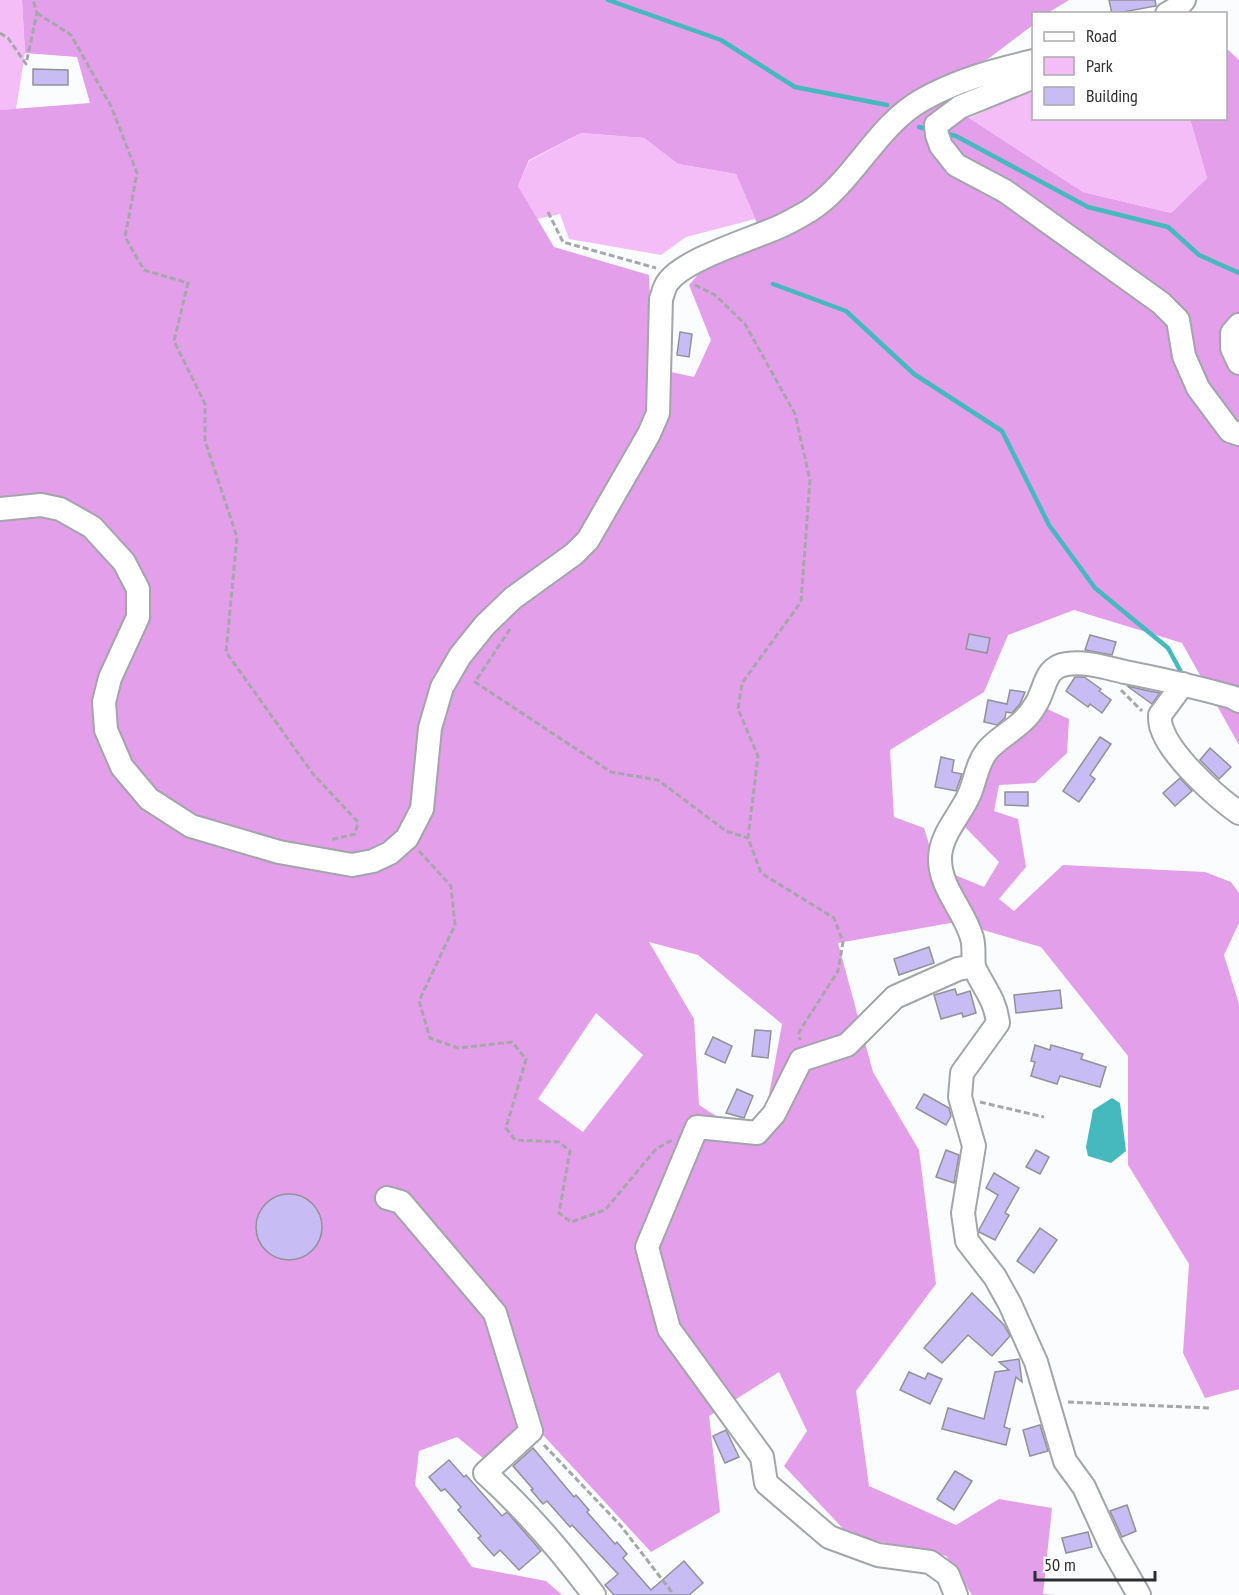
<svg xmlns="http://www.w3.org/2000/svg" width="1239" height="1595" font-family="'PT Sans Narrow',sans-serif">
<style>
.green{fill:#f4bdf8}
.forest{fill:#e49feb;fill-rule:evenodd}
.water{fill:#45b9bd}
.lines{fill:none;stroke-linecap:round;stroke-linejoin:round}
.stream{stroke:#45b9bd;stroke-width:4.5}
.building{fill:#c7bdf4;stroke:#929196;stroke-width:1.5}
.minor-casing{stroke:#a2a5a9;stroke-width:26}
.path{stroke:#a5a7a8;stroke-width:3;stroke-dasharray:6 3;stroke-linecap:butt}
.minor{stroke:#fff;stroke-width:22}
</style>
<rect width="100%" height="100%" fill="#fafcfe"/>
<!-- green -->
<g class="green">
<path d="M0 0H22L25 53 16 109 0 110Z"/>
<path d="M1033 89 1034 118 1190 119 1207 178 1171 213 1083 192 969 118Z"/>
<path d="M581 133 644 138 678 164 736 174 755 219 686 237 661 255 569 239 560 214 537 219 518 186 529 161Z"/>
</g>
<!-- forest -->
<path class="forest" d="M22 0H1069L1048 13 1034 14 1033 25 988 59 929 92 1083 192 1171 213 1207 178 1190 119 1226 118V48L1239 60V745L1182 643 1074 610 1008 635 984 692 890 750 894 817 924 828 936 867 984 887 999 862 962 824 983 793 988 764 1043 707 1069 719 1067 753 1035 783 999 785 994 811 1018 819 1026 867 999 899 1014 911 1063 865 1205 872 1231 882 1239 893V923L1224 955 1239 1004V1389L1205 1398 1183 1353 1189 1264 1128 1165V1056L1041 947 956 922 838 943 873 1072 919 1150 936 1284 856 1391 869 1486 956 1525 999 1499 1052 1508 1043 1594 1055 1595H972L946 1556 849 1535 784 1466 807 1431 779 1372 709 1416 720 1512 651 1552 532 1423 483 1458 457 1437 419 1451 415 1485 472 1567 546 1581 562 1595H0V110L90 103 77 57 25 53ZM581 133 644 138 678 164 736 174 765 242 703 269 689 285 711 340 694 377 653 368 649 275 554 247 518 186 529 160ZM649 942 698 955 782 1024 760 1144 699 1105 694 1019ZM596 1013 643 1055 583 1132 538 1099Z"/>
<!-- water -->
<path class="water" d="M1112 1098 1120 1103 1126 1151 1111 1163 1088 1156 1086 1147 1093 1110Z"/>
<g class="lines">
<!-- stream -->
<g class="stream">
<path d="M608 0 721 40 795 87 887 105"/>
<path d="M919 127 931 130"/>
<path d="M945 133 956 136 1088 207 1168 227 1199 255 1239 273"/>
<path d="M773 284 846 311 914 374 1002 431 1049 525 1095 588 1168 648 1181 672"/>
</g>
</g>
<!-- building -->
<g class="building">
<path d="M1109 0H1155L1156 6 1112 14Z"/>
<path d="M33 69 68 70V85H33Z"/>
<path d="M680 332 692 334 689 357 677 355Z"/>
<path d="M969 634 990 638 987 653 966 649Z"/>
<path d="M1090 635 1116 642 1112 655 1085 650Z"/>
<path d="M1075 677H1084L1101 689 1099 691 1111 700 1102 713 1090 704 1088 707 1066 691Z"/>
<path d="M1127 686 1149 691 1160 693 1152 704Z"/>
<path d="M1010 690 1025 692 1020 704 1012 713 1006 712 1005 718 997 725 984 722 988 700 1007 704Z"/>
<path d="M1100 737 1111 744 1090 775 1095 779 1079 802 1063 791Z"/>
<path d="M1210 748 1231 767 1219 779 1200 760Z"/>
<path d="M941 757 954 760 952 772 962 774 956 791 935 787Z"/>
<path d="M1180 778 1192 791 1175 806 1163 793Z"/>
<path d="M1005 792H1028V806L1005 805Z"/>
<path d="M929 947 934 963 899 975 894 959Z"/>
<path d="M955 989 957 995 970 991 976 1013 963 1017 962 1013 941 1019 934 995Z"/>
<path d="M1060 990 1062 1008 1016 1013 1014 995Z"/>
<path d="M755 1030 771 1031 768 1058 752 1056Z"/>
<path d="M713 1037 732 1046 725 1063 705 1054Z"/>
<path d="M1035 1045 1050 1050 1051 1045 1083 1054 1081 1059 1106 1067 1100 1087 1060 1076 1057 1084 1031 1076 1035 1062 1031 1061Z"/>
<path d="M737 1089 753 1096 744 1118 726 1113Z"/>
<path d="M924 1094 949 1108 951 1116 946 1125 916 1108Z"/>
<path d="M946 1150 959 1155 954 1183 936 1177Z"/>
<path d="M1036 1150 1049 1157 1040 1174 1026 1167Z"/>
<path d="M994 1173 1019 1188 1005 1213 1009 1215 995 1240 979 1232V1230L998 1195 986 1188Z"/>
<circle cx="289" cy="1227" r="33"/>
<path d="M1040 1228 1057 1240 1034 1273 1017 1261Z"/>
<path d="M972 1293 1004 1325 1010 1336 992 1356 968 1335 942 1363 924 1348Z"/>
<path d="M1019 1359 1022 1382 1016 1377 1004 1427 1010 1429 1006 1445 942 1429 948 1408 984 1419 995 1372 1009 1370 999 1362Z"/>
<path d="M909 1372 925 1379 928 1373 942 1379 930 1404 900 1390Z"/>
<path d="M1040 1425 1048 1451 1030 1456 1023 1430Z"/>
<path d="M726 1430 739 1457 725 1463 713 1436Z"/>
<path d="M533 1448 574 1497 576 1495 589 1510 587 1512 615 1544 617 1542 627 1554 623 1558 651 1590 684 1561 703 1583 689 1595H614L605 1585 618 1574 572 1525 570 1527 547 1501 543 1504 531 1490 533 1489 513 1466Z"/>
<path d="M449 1460 464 1477 466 1475 502 1516 507 1512 541 1551 519 1570 500 1550 494 1556 478 1538 481 1536 458 1510 461 1507 445 1489 441 1491 429 1477Z"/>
<path d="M955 1471 972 1481 954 1510 937 1499Z"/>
<path d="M1127 1505 1136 1531 1122 1537 1110 1511Z"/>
<path d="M1088 1532 1092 1547 1066 1553 1062 1538Z"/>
</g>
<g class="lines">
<defs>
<g id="minor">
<path d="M1167 14 1177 8 1184 0"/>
<path d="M1034 77 960 107 936 125 937 135 941 146 956 165 1005 191 1161 303 1178 320 1184 356 1198 388 1230 431 1239 434"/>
<path d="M1239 325 1232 333V348L1239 363"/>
<path d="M0 509 41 505 60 509 92 527 124 562 138 589V617L110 678 104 702 106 730 122 767 149 799 191 826 279 852 352 865 373 861 390 853 407 838 422 809 430 728 442 687 460 656 485 625 513 598 574 554 588 540 649 434 658 413 661 299C663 294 664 287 668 282 684 259 753 239 781 226 790 222 800 216 809 211 854 182 876 126 922 100 957 80 995 70 1034 61"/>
<path d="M1183 684 1160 715C1160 719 1160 725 1162 729 1171 756 1215 796 1239 813"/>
<path d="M387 1198 401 1202 495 1313 531 1431 485 1473C526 1510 561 1551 594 1595"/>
<path d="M956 1595 948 1575 930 1562 878 1555 829 1537 766 1483 762 1457 669 1329 647 1247 697 1127 757 1133 774 1114 801 1060 847 1045 895 997 958 969 973 966"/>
<path d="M1139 1595 1111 1546 1084 1487 1065 1461 1036 1362 1010 1304 995 1277 967 1241 963 1213 974 1146 960 1097 962 1073 998 1023C995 999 985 990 975 969 972 963 975 948 972 938 965 911 940 889 940 859 940 834 961 815 970 793 976 778 977 764 987 751 1001 734 1023 728 1036 704 1046 688 1044 667 1067 664 1086 661 1107 668 1125 672 1161 679 1196 687 1232 697L1239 701"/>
</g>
</defs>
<!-- minor casing -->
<use href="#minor" class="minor-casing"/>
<!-- path -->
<g class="path">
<path d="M37 13 71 35 111 106 137 173 125 237 144 270 188 283 174 341 205 404V441L237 537 226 652 313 774 358 822 355 834 330 840"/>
<path d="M0 33 8 38 26 64 37 13 33 0"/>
<path d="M548 212 563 242 656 268"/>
<path d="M695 285 715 295 745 324 795 414 810 480 801 602 742 683 738 709 758 756 748 838 761 873 834 918 843 942 838 971 799 1032 800 1040"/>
<path d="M510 629 475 682 611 772 658 780 726 831 748 838"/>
<path d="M1121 690 1142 711"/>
<path d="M419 851 451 886 455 925 419 1001 430 1038 458 1048 512 1042 526 1059 506 1128 515 1140 559 1142 570 1151 559 1213 571 1222 605 1210 656 1149 672 1140"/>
<path d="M980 1102 1044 1117"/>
<path d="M1068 1402 1210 1408"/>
<path d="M544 1445 621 1526 674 1595"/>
</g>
<!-- minor -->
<use href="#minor" class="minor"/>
</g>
<!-- legend -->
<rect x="1032" y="12" width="195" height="108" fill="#ffffff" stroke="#ababab" stroke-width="1.5"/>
<rect x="1044" y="32" width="30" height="9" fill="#ffffff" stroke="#ababab" stroke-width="1.5"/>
<text x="1086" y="42" font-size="18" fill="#2c2d2e">Road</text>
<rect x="1044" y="57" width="30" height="18" fill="#f4bdf8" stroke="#ababab" stroke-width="1.5"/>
<text x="1086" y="72" font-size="18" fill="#2c2d2e">Park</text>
<rect x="1044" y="87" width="30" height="18" fill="#c7bdf4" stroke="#ababab" stroke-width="1.5"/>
<text x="1086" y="102" font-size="18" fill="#2c2d2e">Building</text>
<!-- scale -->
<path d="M1035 1571v9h120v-9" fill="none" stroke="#2c2d2e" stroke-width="3"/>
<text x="1044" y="1571" font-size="18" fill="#2c2d2e" stroke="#ffffff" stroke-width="4.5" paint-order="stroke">50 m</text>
</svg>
